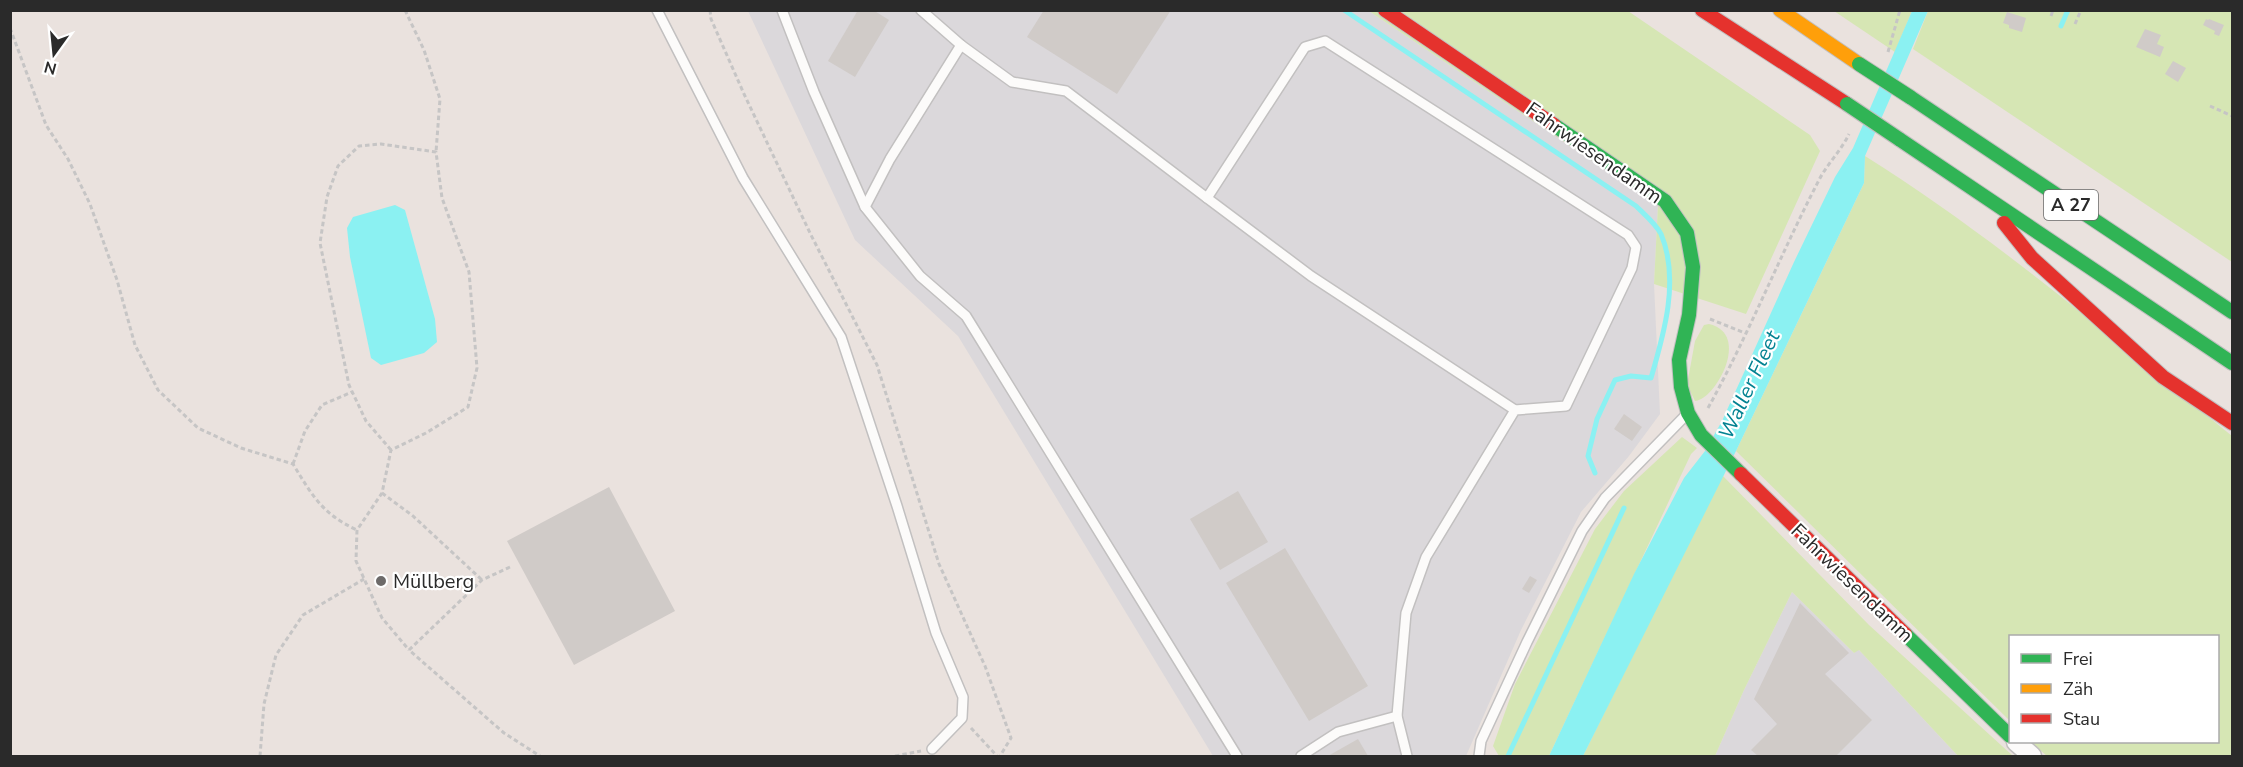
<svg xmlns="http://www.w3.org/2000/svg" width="2243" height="767" font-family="'Nunito Sans',sans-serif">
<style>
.industrial{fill:#dbd8db}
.green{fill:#d6e6b4}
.water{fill:#8bf1f2}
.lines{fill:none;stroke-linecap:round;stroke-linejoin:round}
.stream{stroke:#8bf1f2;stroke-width:5}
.building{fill:#d0cbc8}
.lane-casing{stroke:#c2c0c0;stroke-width:12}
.street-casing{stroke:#c2c0c0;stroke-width:21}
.fast-casing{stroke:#c2c0c0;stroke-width:16}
.slow-casing{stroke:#c2c0c0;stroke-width:16}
.jam-casing{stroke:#c2c0c0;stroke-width:16}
.path{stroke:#c6c5c5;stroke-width:3;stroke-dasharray:4.5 3;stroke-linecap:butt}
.lane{stroke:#fcfbfa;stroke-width:9}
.street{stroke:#fcfbfa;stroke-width:18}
.fast{stroke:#30b455;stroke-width:14}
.slow{stroke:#ff9f0a;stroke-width:14}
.jam{stroke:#e5322d;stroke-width:14}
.fast-bridge-casing{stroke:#c1bebd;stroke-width:16;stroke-linecap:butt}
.fast-bridge{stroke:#30b455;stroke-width:14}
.poi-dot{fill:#6d6a69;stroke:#fff;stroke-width:2}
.labels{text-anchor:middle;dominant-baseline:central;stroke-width:4.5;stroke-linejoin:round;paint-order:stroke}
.shield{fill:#fff;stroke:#6a6a6a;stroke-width:1.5}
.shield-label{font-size:18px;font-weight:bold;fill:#2a2a2a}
.street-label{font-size:20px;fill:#2a2a2a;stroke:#fff}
.poi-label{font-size:20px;fill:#2a2a2a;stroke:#fff;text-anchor:start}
.water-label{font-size:21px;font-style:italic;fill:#038291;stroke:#fff}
</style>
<rect width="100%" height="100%" fill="#eae2de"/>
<!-- industrial -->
<g class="industrial">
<path d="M748 11H1369L1658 205 1654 284 1660 414 1629 456 1581 512 1521 630 1466 756H1213L958 336 855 240Z"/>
<path d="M1792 592 1854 653 1858 649 1958 756H1715L1744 690Z"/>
</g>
<!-- green -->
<g class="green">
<path d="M1369 11H1628L1810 135 1820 151 1746 314 1654 284 1658 205Z"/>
<path d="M1834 11H1912L1895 52Z"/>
<path d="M1928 11H2232V262L1913 49Z"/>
<path d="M1865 156C1996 238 2113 339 2232 436V756H2047L2031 742H2218V636H2010V721L1736 451 1864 183Z"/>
<path d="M1709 324C1752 334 1715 400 1695 401L1687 385 1695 341 1704 325Z"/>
<path d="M1682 437 1697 448 1691 454 1549 756H1499L1493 746 1515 684 1595 529 1624 491Z"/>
<path d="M1722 475 1869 625 2013 756H1958L1859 650 1854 653 1792 592 1744 690 1715 756H1583Z"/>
</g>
<!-- water -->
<g class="water">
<path d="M1912 11H1928L1865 156 1864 183 1736 451 1583 756H1549L1634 574 1684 478 1705 451 1722 421 1794 262 1835 177 1853 148Z"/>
<path d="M395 205 405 210 435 319 437 342 424 353 381 365 371 358 350 257 347 228 353 217Z"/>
</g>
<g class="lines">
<!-- stream -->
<g class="stream">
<path d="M1344 10 1636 206C1644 214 1656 224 1661 234 1680 279 1664 334 1651 378L1631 376 1615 380 1597 419 1588 456 1595 473"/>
<path d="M2061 26 2068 10"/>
<path d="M1508 756 1624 508"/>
</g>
</g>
<!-- building -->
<g class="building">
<path d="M858 10H873L889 20 855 77 828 61Z"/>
<path d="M1044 10H1171L1117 94 1027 37Z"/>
<path d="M2007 12 2026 18 2022 32 2009 28V25L2003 23Z"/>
<path d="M2206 19 2208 20 2209 19 2224 25 2219 36 2214 34 2215 31 2203 25Z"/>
<path d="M2145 29 2161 35 2157 44 2164 47 2160 57 2136 47Z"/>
<path d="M2173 61 2186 68 2178 82 2165 74Z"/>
<path d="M1624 414 1642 427 1632 441 1614 429Z"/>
<path d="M609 487 675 611 574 665 507 541Z"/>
<path d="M1238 491 1268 542 1220 570 1190 519Z"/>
<path d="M1285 548 1368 686 1309 721 1226 583Z"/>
<path d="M1530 576 1537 580 1529 593 1522 589Z"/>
<path d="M1800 603 1849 653 1825 674 1872 720 1836 756H1758L1751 750 1777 724 1754 699Z"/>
<path d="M1358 739 1368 756H1328Z"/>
</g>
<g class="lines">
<defs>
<g id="lane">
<path d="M657 10 743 178 841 337 897 506 936 633 963 697 962 718 932 749"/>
<path d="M782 10 814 92 865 207 920 276 966 316 1237 756"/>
<path d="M961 45 1012 82 1066 91 1207 198 1305 47 1325 41 1628 235 1636 247 1632 268 1566 406 1515 410 1426 557 1406 613 1397 716 1407 756"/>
<path d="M1207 198 1311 276 1515 410"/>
<path d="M865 207 890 159 961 45 921 10"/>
<path d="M1301 756 1338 732 1397 716"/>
<path d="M1479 756 1481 741 1527 642 1582 531 1605 498 1686 415"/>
</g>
<path id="street" d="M2016 742 2032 756"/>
<g id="fast">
<path d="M1910 97 2232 312"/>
<path d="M1554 125 1665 201 1687 233 1693 267 1689 315 1679 360 1681 387 1688 413 1701 435 1741 474"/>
<path d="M1899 139 2232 363"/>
<path d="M1905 634 2010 736"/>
</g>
<path id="slow" d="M1780 10 1859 64"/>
<g id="jam">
<path d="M1385 10 1554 125"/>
<path d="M1702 10 1847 104"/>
<path d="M2004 223 2032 258 2163 377 2232 423"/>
<path d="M1741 474 1905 634"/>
</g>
</defs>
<!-- lane casing -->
<use href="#lane" class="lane-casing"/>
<!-- street casing -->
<use href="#street" class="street-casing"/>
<!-- fast casing -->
<use href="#fast" class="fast-casing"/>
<!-- slow casing -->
<use href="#slow" class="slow-casing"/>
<!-- jam casing -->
<use href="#jam" class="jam-casing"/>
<!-- path -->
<g class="path">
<path d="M405 10 424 50 440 99 436 152"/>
<path d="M710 10 711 19 744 94 811 235 877 365 939 564 985 666 1011 738 1000 756"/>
<path d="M2051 16 2053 10"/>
<path d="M2075 24 2081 10"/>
<path d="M10 28 46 125 68 159 90 204 117 280 135 345 158 390 198 428 241 448 293 464C312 495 322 514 357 530"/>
<path d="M1888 52 1900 10"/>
<path d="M2210 106 2232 116"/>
<path d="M1710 319 1745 333"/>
<path d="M1708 408C1749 334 1780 255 1819 180 1827 164 1841 151 1849 134"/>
<path d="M391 450 366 421 349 385 320 243 327 197 338 166 359 146 381 144 436 152 442 198 469 272 477 368 468 407 426 433 391 450 382 493 357 530 356 561 382 618 409 650"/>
<path d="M293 464 305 431 322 405 352 392"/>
<path d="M382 493 413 516 482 580"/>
<path d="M510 567 482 580 409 650 504 733 540 756"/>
<path d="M971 728 997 756"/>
<path d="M260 756 264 704 276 655 303 615 364 579"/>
<path d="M895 756 921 751"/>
</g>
<!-- lane -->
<use href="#lane" class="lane"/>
<!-- street -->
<use href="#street" class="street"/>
<!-- fast -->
<use href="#fast" class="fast"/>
<!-- slow -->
<use href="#slow" class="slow"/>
<!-- jam -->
<use href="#jam" class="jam"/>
<defs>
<g id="fast-bridge">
<path d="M1859 64 1910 97"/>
<path d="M1847 104 1899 139"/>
</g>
</defs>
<!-- fast-bridge casing -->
<use href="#fast-bridge" class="fast-bridge-casing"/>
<!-- fast-bridge -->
<use href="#fast-bridge" class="fast-bridge"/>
</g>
<!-- markers -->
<circle class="poi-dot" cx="381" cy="581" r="6"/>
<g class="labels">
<!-- shield labels -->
<rect class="shield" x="2044" y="190" width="54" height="30" rx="4.5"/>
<g class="shield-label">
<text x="2071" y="205">A 27</text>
</g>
<!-- street labels -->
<g class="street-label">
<text transform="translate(1594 153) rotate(35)">Fahrwiesendamm</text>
<text transform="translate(1852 583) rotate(44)">Fahrwiesendamm</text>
</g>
<!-- poi labels -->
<g class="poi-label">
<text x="393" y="581">Müllberg</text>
</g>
<!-- water labels -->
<g class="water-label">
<text transform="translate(1749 385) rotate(-65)">Waller Fleet</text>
</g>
</g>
<!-- border -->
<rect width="2243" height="767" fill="none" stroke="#2a2a2a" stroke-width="24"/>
<!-- legend -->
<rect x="2009" y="635" width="210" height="108" fill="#ffffff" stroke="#aaaaaa" stroke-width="1.5"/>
<rect x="2021" y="654" width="30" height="9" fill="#30b455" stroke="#aaaaaa" stroke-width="1.5"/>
<text x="2063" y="665" font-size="18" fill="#2a2a2a">Frei</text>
<rect x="2021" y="684" width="30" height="9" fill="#ff9f0a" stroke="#aaaaaa" stroke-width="1.5"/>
<text x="2063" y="695" font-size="18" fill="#2a2a2a">Zäh</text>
<rect x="2021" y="714" width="30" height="9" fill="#e5322d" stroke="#aaaaaa" stroke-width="1.5"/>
<text x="2063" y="725" font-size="18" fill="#2a2a2a">Stau</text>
<!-- north arrow -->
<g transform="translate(54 54) rotate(195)" stroke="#ffffff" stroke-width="4.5" paint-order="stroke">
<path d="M0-4.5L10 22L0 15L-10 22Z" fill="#2a2a2a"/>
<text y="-9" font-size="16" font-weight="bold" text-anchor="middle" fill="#2a2a2a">N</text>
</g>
</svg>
